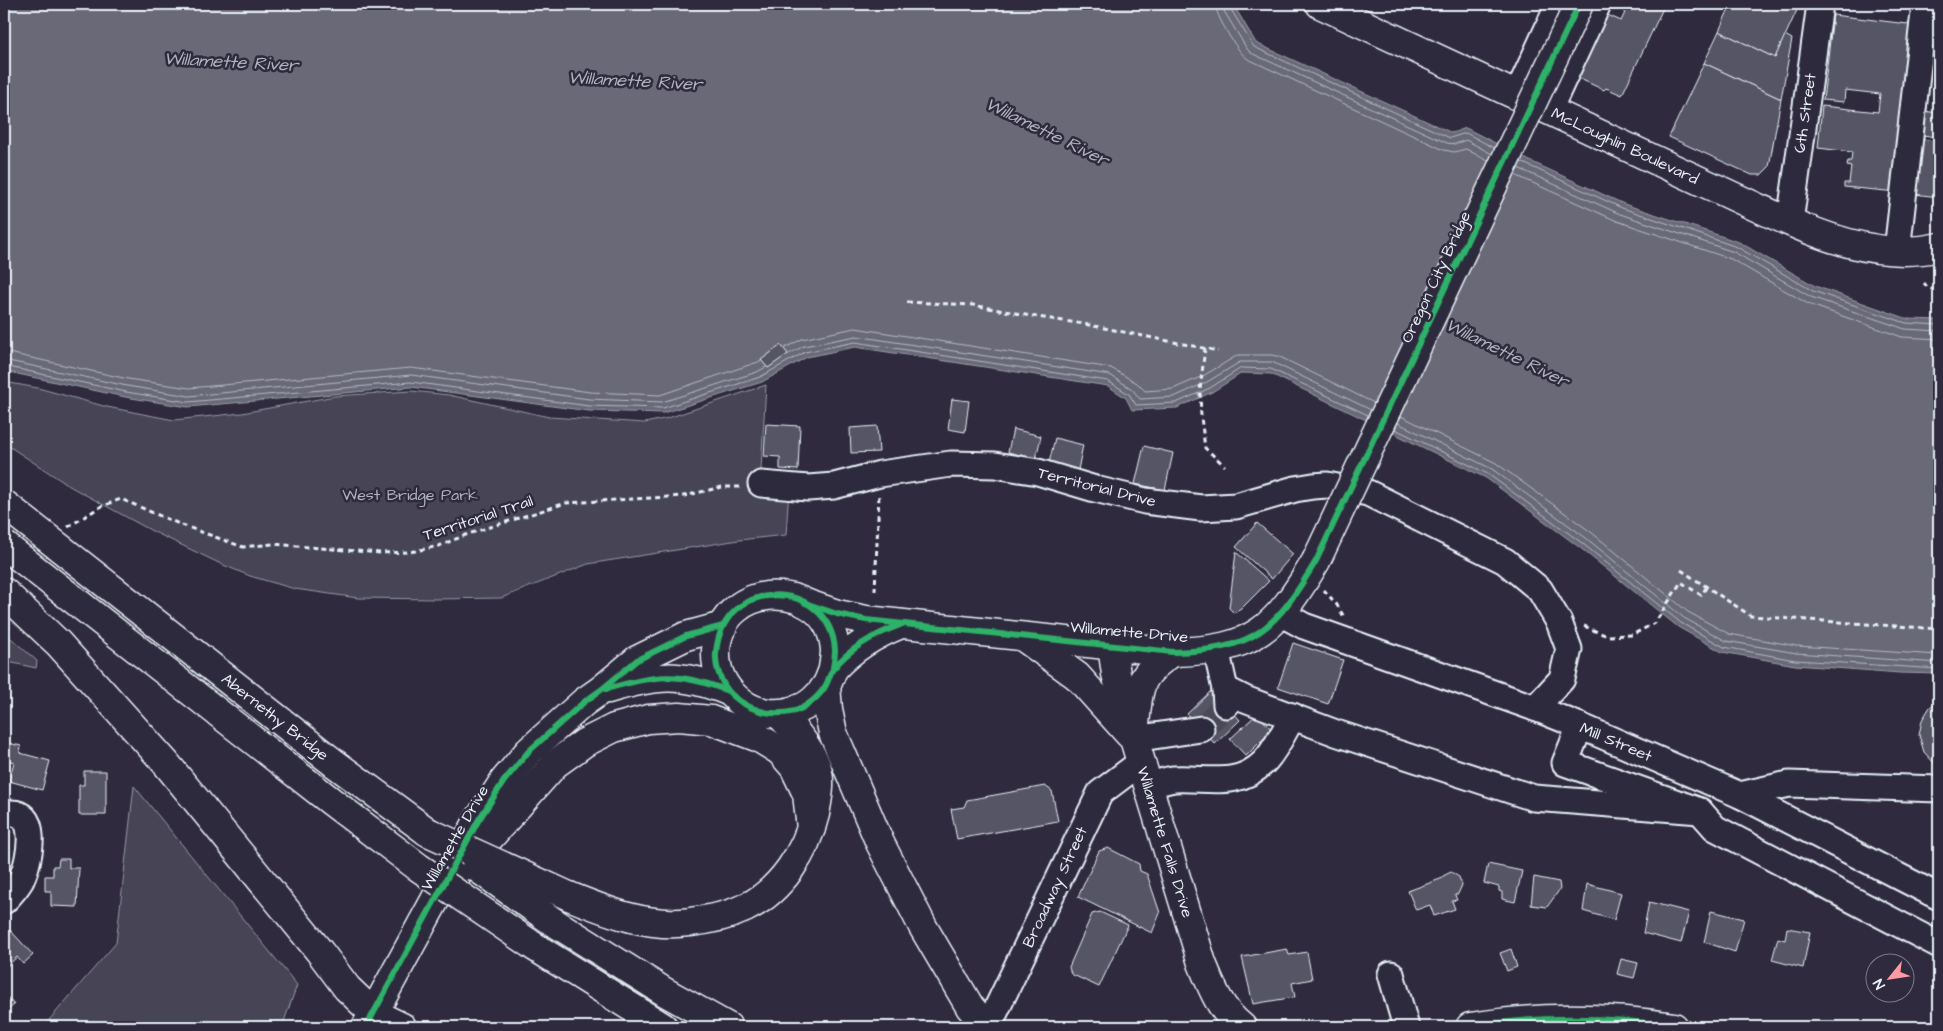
<svg xmlns="http://www.w3.org/2000/svg" width="1943" height="1031" font-family="'Architects Daughter',sans-serif">
<style>
.green{fill:#464455;stroke:#979aa6}
.water{fill:#696978;stroke:#9c9fab}
.lines{fill:none;stroke-linecap:round;stroke-linejoin:round}
.shore{stroke:#b5bbc5;stroke-width:1}
.building{fill:#575565;stroke:#e8f1f8}
.minor-tunnel{stroke:#4b4859;stroke-width:25;stroke-dasharray:25 12;stroke-linecap:butt}
.minor-casing{stroke:#e8f1f8;stroke-width:29}
.major-casing{stroke:#e8f1f8;stroke-width:31}
.highway-casing{stroke:#e8f1f8;stroke-width:31}
.path{stroke:#e8f1f8;stroke-width:3;stroke-dasharray:5 4;stroke-linecap:butt}
.minor{stroke:#2f2a3d;stroke-width:25}
.major{stroke:#2f2a3d;stroke-width:28}
.highway{stroke:#2f2a3d;stroke-width:28}
.major-bridge-casing{stroke:#e8f1f8;stroke-width:31;stroke-linecap:butt}
.highway-bridge-casing{stroke:#e8f1f8;stroke-width:31;stroke-linecap:butt}
.major-bridge{stroke:#2f2a3d;stroke-width:28}
.highway-bridge{stroke:#2f2a3d;stroke-width:28}
.cycleway-casing{stroke:#2f2a3d;stroke-width:9}
.cycleway{stroke:#2db169;stroke-width:6}
.labels{text-anchor:middle;dominant-baseline:central;stroke-width:5;stroke-linejoin:round;paint-order:stroke}
.street-label{font-size:16px;fill:#e8f1f8;stroke:#2f2a3d}
.park-label{font-size:16px;fill:#afb4bf;stroke:#2f2a3d}
.water-label{font-size:18px;font-style:italic;fill:#afb4be;stroke:#2f2a3d}
</style>
<rect width="100%" height="100%" fill="#2f2a3d"/>
<filter id="ink" filterUnits="userSpaceOnUse"><feTurbulence type="fractalNoise" baseFrequency=".02" numOctaves="2"/><feDisplacementMap in="SourceGraphic" scale="10" xChannelSelector="R" yChannelSelector="G"/><feConvolveMatrix kernelMatrix="1 2 1 2 8 2 1 2 1" color-interpolation-filters="sRGB"/></filter>
<g filter="url(#ink)">
<!-- green -->
<g class="green">
<path d="M4 382 38 388 107 407 174 420 242 413 335 396 411 391 449 395 549 417 645 423 668 418 766 385 760 486 789 489 786 535 739 540 588 564 501 598 435 599 358 598 295 589 250 576 221 564 152 531 71 487 4 443Z"/>
<path d="M4 632 37 661 36 668 13 663 4 664Z"/>
<path d="M134 786 297 985 282 1027H43L116 943Z"/>
</g>
<!-- water -->
<path class="water" d="M4 4H1233L1256 43 1452 133 1466 128 1530 161 1624 204 1739 242 1815 286 1908 319 1939 320V674L1900 673 1795 665 1722 652 1678 627 1579 547 1486 478 1271 374 1242 373 1212 392 1177 408 1132 410 1126 398 1108 386 855 347 807 357 762 382 663 413 589 411 411 387 188 407 125 397 4 371Z"/>
<g class="lines">
<!-- shore -->
<g class="shore">
<path d="M1215 4C1216 16 1237 52 1248 59L1444 150 1454 152 1466 149 1488 161"/>
<path d="M1223 4 1224 11 1247 49 1251 53 1447 143 1455 144 1466 140 1492 154"/>
<path d="M1229 4 1230 8 1254 47 1450 138 1466 133 1494 148"/>
<path d="M1521 162 1622 208 1737 247 1813 291 1906 323 1939 325"/>
<path d="M1518 168 1620 214 1734 252 1811 297 1905 329 1939 331"/>
<path d="M1515 175 1617 221 1731 259 1808 304 1902 337 1939 339"/>
<path d="M785 348 802 339 855 328 1111 368 1137 383 1145 391 1173 389 1203 376 1238 355H1272L1280 357 1374 403"/>
<path d="M4 352 128 379 189 388 411 368 590 392 660 395 761 361"/>
<path d="M789 354 804 346 856 336 1110 375 1132 389 1140 399 1174 397 1207 382 1240 362H1272L1371 410"/>
<path d="M4 360 127 386 189 396 411 375 589 399 662 402 757 372 766 367"/>
<path d="M4 366 126 392 188 402 411 382 589 406 663 408 760 377 805 352 855 342 1108 381 1129 394 1136 405 1176 403 1210 388 1241 368 1271 369 1368 415"/>
<path d="M1401 416 1496 463 1591 532 1688 612 1729 634 1797 646 1939 655"/>
<path d="M1398 423 1492 469 1586 538 1684 618 1726 641 1796 653 1939 663"/>
<path d="M1395 429 1488 474 1582 543 1681 623 1724 647 1795 660 1939 669"/>
</g>
</g>
<!-- building -->
<g class="building">
<path d="M1629 4H1665L1622 95 1606 88 1604 90 1578 78 1577 75 1603 13 1621 21Z"/>
<path d="M1731 4H1783L1797 10 1775 58 1719 31Z"/>
<path d="M1833 15 1916 25 1897 192 1844 187V183H1849L1851 167 1847 166 1848 161H1851L1852 152 1818 148 1822 106 1878 112 1880 94 1845 90 1844 102 1823 100Z"/>
<path d="M1719 31 1775 58 1785 35 1792 39 1781 99 1704 63Z"/>
<path d="M1704 63 1781 99 1769 167 1761 175H1752L1669 137Z"/>
<path d="M1915 110 1939 113V197L1905 193 1912 138 1936 141V137L1917 134Z"/>
<path d="M781 345 788 354 768 368 761 360Z"/>
<path d="M952 399 969 401 965 432 948 429Z"/>
<path d="M766 424 800 426 798 470 780 469V457L764 456Z"/>
<path d="M877 426 879 452 851 453 850 428Z"/>
<path d="M1013 429 1041 436 1036 459 1008 452Z"/>
<path d="M1055 438 1083 445 1078 470 1049 463Z"/>
<path d="M1144 446 1173 453 1165 490 1135 484Z"/>
<path d="M1257 523 1293 554 1272 579 1236 547Z"/>
<path d="M1236 552 1269 581 1241 609 1234 613 1229 608Z"/>
<path d="M1293 643 1343 660 1328 704 1278 687Z"/>
<path d="M1212 690 1240 720 1215 744 1187 714Z"/>
<path d="M1939 701V767L1936 765 1924 752 1919 735 1922 720 1930 707Z"/>
<path d="M1257 714 1272 730 1246 756 1230 739Z"/>
<path d="M4 742 21 746 20 753 50 761 42 790 9 781 14 762 4 759Z"/>
<path d="M84 771H106V815H79V785H84Z"/>
<path d="M1045 786 1052 791 1058 821 957 839 951 809 964 807 967 800Z"/>
<path d="M1108 848 1139 864 1140 871 1147 874 1160 913 1152 933 1078 897 1099 851Z"/>
<path d="M59 859H69V868H79L77 907 51 906V891H45V876H53V866H58Z"/>
<path d="M1488 864 1522 871 1515 902 1502 899V892L1499 891V887L1484 883Z"/>
<path d="M1451 872 1459 877 1462 885 1458 894 1455 895 1457 900 1452 901 1455 909 1434 916 1430 905 1416 910 1408 891 1443 878V876Z"/>
<path d="M1534 877 1559 882 1560 889 1547 907 1531 905Z"/>
<path d="M1587 884 1621 893 1614 920 1583 911Z"/>
<path d="M1649 902 1689 912 1681 943 1643 933Z"/>
<path d="M1711 911 1744 919 1735 952 1704 942Z"/>
<path d="M1100 912 1128 925 1099 987 1071 974 1069 967 1092 914Z"/>
<path d="M1787 928 1810 932 1803 968 1772 960 1778 938 1785 940Z"/>
<path d="M10 930 33 955 23 964 17 957 6 967 4 964V935Z"/>
<path d="M1287 949 1289 955 1307 952 1312 979 1292 983 1295 997 1253 1004 1242 957Z"/>
<path d="M1511 949 1517 967 1507 971 1500 953Z"/>
<path d="M1621 959 1638 963 1634 978 1617 974Z"/>
<path d="M4 993 14 1005 4 1013Z"/>
</g>
<g class="lines">
<!-- minor-tunnel -->
<path class="minor-tunnel" d="M1201 729 1226 705"/>
<defs>
<g id="minor">
<path d="M1517 95 1559 4"/>
<path d="M1549 110 1598 4"/>
<path d="M1790 222 1820 4"/>
<path d="M1897 251 1925 4"/>
<path d="M761 484 808 488 834 486 880 474 951 464 995 465 1038 472 1095 489 1145 501 1201 508 1236 506 1295 489 1313 486 1327 485 1368 493 1505 561 1540 590 1559 622 1569 649 1562 679 1535 708"/>
<path d="M1282 614 1304 626 1535 708 1580 726 1740 795 1939 897"/>
<path d="M1216 649 1225 689 1226 705"/>
<path d="M1225 689 1245 699 1336 733 1534 798 1700 811"/>
<path d="M1580 726 1565 763 1700 811 1715 828 1939 945"/>
<path d="M1134 739 1201 729"/>
<path d="M1148 786C1156 784 1165 780 1174 779 1207 777 1237 789 1264 762 1276 750 1284 731 1293 716"/>
<path d="M1740 795 1789 784 1939 789"/>
<path d="M4 814C42 805 30 861 21 880 16 888 10 895 4 901"/>
<path d="M1391 974 1406 1027"/>
<path d="M988 1027 1100 793 1141 762"/>
</g>
<g id="major">
<path d="M805 603 837 614 866 620 1173 652C1256 650 1275 629 1316 561"/>
<path d="M1023 637 1077 676 1129 734"/>
<path d="M1112 646 1116 674 1134 739 1202 963C1212 988 1220 1010 1242 1027"/>
<path d="M833 668C834 662 835 656 835 650 830 578 721 577 716 650 715 669 722 685 736 698 752 713 774 717 795 710 808 707 821 695 827 684 830 679 831 672 835 667 853 647 876 634 901 624"/>
<path d="M608 689C657 675 679 672 728 691"/>
<path d="M1135 725C1139 685 1138 675 1173 652"/>
<path d="M366 1027 478 821 504 781 529 751 584 702 601 690 637 660 686 636 723 626"/>
<path d="M1470 1027C1538 1016 1606 1016 1674 1027"/>
</g>
<g id="highway">
<path d="M1320 4 1754 206C1812 232 1875 262 1939 247"/>
<path d="M4 592 58 643 165 762 320 952 347 988 373 1013 402 1027"/>
<path d="M826 686 828 709 833 733 880 843 923 927 970 1007 987 1027"/>
<path d="M334 763 428 832"/>
<path d="M569 896C607 911 647 928 690 922 708 920 728 916 745 908 781 891 806 852 815 814 818 797 822 782 816 765 808 745 794 729 779 714"/>
<path d="M437 897 555 764 584 743 614 728 648 719 679 717 711 720 759 738 780 751 794 767 807 794 811 828"/>
<path d="M552 921 665 992 728 1027"/>
<path d="M535 947 663 1027"/>
</g>
</defs>
<!-- minor casing -->
<use href="#minor" class="minor-casing"/>
<!-- major casing -->
<use href="#major" class="major-casing"/>
<!-- highway casing -->
<use href="#highway" class="highway-casing"/>
<!-- path -->
<g class="path">
<path d="M1924 283 1928 288 1939 291"/>
<path d="M907 302 973 305 1031 316 1084 324 1218 351"/>
<path d="M1205 348 1200 390 1201 417 1205 448 1225 466"/>
<path d="M68 527 100 507 121 499 179 524 243 547 273 544 380 553 410 552 439 546 468 534 566 503 684 496 722 487H741"/>
<path d="M1681 570 1751 616 1939 629"/>
<path d="M1324 590 1337 605 1344 617"/>
<path d="M875 591 879 494"/>
<path d="M1584 626 1607 636 1632 635 1655 623 1681 582 1701 595 1706 588"/>
</g>
<!-- minor -->
<use href="#minor" class="minor"/>
<!-- major -->
<use href="#major" class="major"/>
<!-- highway -->
<use href="#highway" class="highway"/>
<defs>
<path id="major-bridge" d="M1316 561 1579 4"/>
<g id="highway-bridge">
<path d="M4 504 334 763"/>
<path d="M4 545 332 802 418 867 535 947"/>
<path d="M428 832 569 896"/>
<path d="M476 867 552 921"/>
</g>
</defs>
<!-- major-bridge casing -->
<use href="#major-bridge" class="major-bridge-casing"/>
<!-- highway-bridge casing -->
<use href="#highway-bridge" class="highway-bridge-casing"/>
<!-- major-bridge -->
<use href="#major-bridge" class="major-bridge"/>
<!-- highway-bridge -->
<use href="#highway-bridge" class="highway-bridge"/>
<defs>
<g id="cycleway">
<path d="M805 603 837 614 866 620 1173 652C1256 650 1275 629 1316 561L1579 4"/>
<path d="M833 668C834 662 835 656 835 650 830 578 721 575 716 654 715 668 722 685 732 695 750 711 771 717 795 711 807 707 820 696 826 685 829 680 830 672 834 668 851 647 876 634 900 625"/>
<path d="M606 689C656 675 678 671 728 691"/>
<path d="M366 1027 478 821 504 781 529 751 584 702 601 690 637 660 686 636 723 626"/>
<path d="M1470 1027C1538 1016 1606 1016 1674 1027"/>
</g>
</defs>
<!-- cycleway casing -->
<use href="#cycleway" class="cycleway-casing"/>
<!-- cycleway -->
<use href="#cycleway" class="cycleway"/>
</g>
</g>
<g class="labels">
<!-- street labels -->
<g class="street-label">
<text transform="translate(1805 113) rotate(-82)">6th Street</text>
<text transform="translate(1625 146) rotate(25)">McLoughlin Boulevard</text>
<text transform="translate(1436 277) rotate(-65)">Oregon City Bridge</text>
<text transform="translate(1097 487) rotate(14)">Territorial Drive</text>
<text transform="translate(478 518) rotate(-18)">Territorial Trail</text>
<text transform="translate(1129 632) rotate(5)">Willamette Drive</text>
<text transform="translate(275 717) rotate(38)">Abernethy Bridge</text>
<text transform="translate(1616 742) rotate(23)">Mill Street</text>
<text transform="translate(455 838) rotate(-60)">Willamette Drive</text>
<text transform="translate(1165 842) rotate(73)">Willamette Falls Drive</text>
<text transform="translate(1055 887) rotate(-65)">Broadway Street</text>
</g>
<!-- park labels -->
<g class="park-label">
<text x="410" y="495">West Bridge Park</text>
</g>
<!-- water labels -->
<g class="water-label">
<text transform="translate(231 62) rotate(3)">Willamette River</text>
<text transform="translate(635 81) rotate(3)">Willamette River</text>
<text transform="translate(1047 132) rotate(26)">Willamette River</text>
<text transform="translate(1507 353) rotate(26)">Willamette River</text>
</g>
</g>
<!-- margin -->
<rect width="1943" height="1031" fill="none" stroke="#2f2a3d" stroke-width="20"/>
<rect x="10" y="10" width="1923" height="1011" fill="none" stroke="#e8f1f8" stroke-width="2" filter="url(#ink)"/>
<!-- north arrow -->
<g transform="translate(1890 978) rotate(240)"><circle r="24" fill="#2f2a3d" stroke="#797a88"/>
<path d="M0-4L9 19L0 12L-9 19Z" fill="#ff9aa2"/>
<text y="-8" font-size="14" font-weight="bold" text-anchor="middle" fill="#e8f1f8">N</text>
</g>
</svg>
